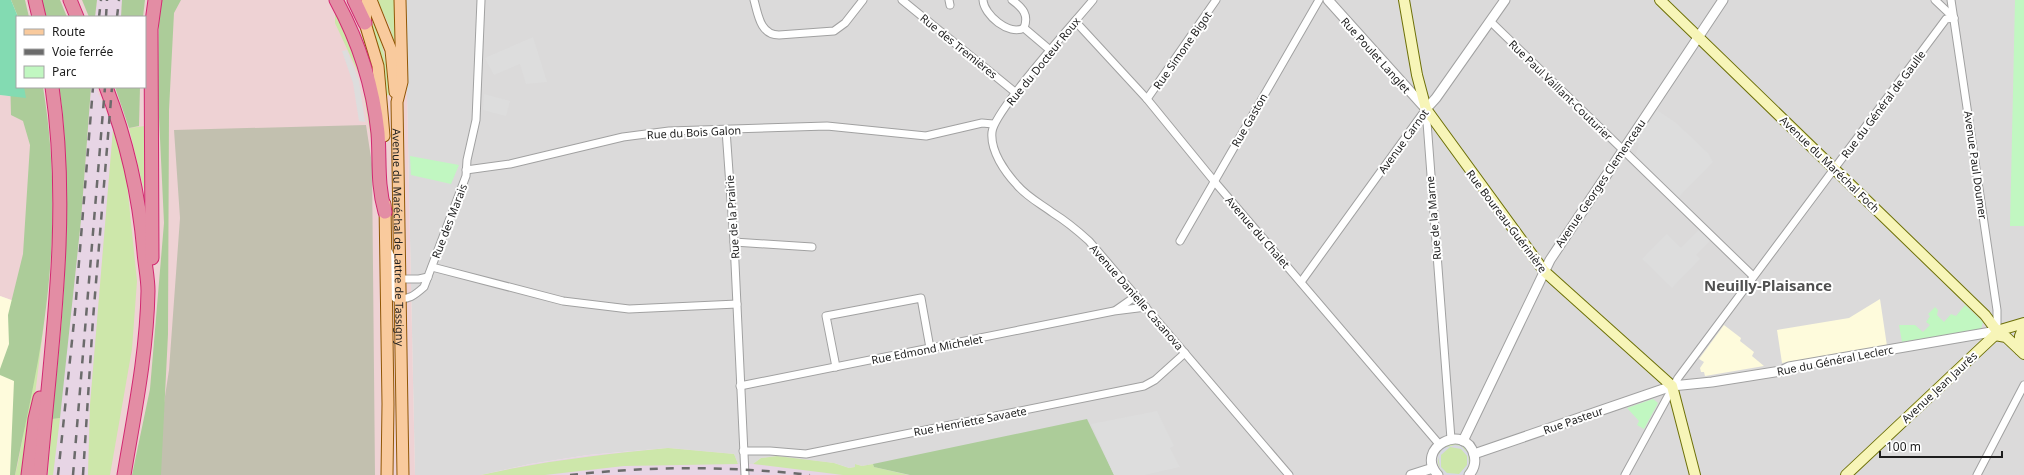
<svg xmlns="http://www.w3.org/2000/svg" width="2024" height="475" font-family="'Noto Sans',sans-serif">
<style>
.residential{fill:#dbdada}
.commercial{fill:#eed2d4}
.industrial{fill:#e7d5e5}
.education{fill:#fefbdc}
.construction{fill:#c2c0af}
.grass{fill:#cde7aa}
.forest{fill:#accc99}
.park{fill:#c1f7c1}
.pitch{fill:#83dbb2}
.parking{fill:#ddd}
.plaza{fill:#d7d8e3;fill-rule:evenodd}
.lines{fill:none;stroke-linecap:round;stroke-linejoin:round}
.minor-casing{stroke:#a1a1a1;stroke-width:9}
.tertiary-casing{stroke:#a1a1a1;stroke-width:11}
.secondary-casing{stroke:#6d7008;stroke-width:12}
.primary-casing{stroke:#915705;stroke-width:13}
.motorway-casing{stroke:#d22971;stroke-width:15}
.minor{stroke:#fff;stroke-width:7}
.tertiary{stroke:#fff;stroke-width:9}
.secondary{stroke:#f7f5b8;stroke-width:10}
.primary{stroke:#f9ca9d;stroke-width:11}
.motorway{stroke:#e38da4;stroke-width:13}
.rail{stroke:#6b6b6b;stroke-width:2.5;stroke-dasharray:8 8;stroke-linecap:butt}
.labels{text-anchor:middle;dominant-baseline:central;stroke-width:4;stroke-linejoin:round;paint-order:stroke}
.street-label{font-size:11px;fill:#1d1d1d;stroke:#fff}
.district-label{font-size:15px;font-weight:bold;fill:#505050;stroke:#fff}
</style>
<rect width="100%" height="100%" fill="#eee9e3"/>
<!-- residential -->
<path class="residential" d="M405 0H2024V475H909L874 467 873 464 862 466 855 464V467L849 468 834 463 777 456 761 458 753 464H738L734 454 668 448 588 455 530 464 481 475H415Z"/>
<!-- commercial -->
<path class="commercial" d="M16 0H405L415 475H12L31 307 0 296V95L37 99 36 87H145V17H22Z"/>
<!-- industrial -->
<g class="industrial">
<path d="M97 0H122L121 17H95Z"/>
<path d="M91 87H96L113 129 90 405 88 475H53L81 220Z"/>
<path d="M668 448 734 454 738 464H753L761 458 777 456 834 463 849 468 855 467V464L862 466 873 464 874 467 909 475H481L530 464 588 455Z"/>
</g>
<!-- education -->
<g class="education">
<path d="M0 296 31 307 12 475H0Z"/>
<path d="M1880 299 1887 346 1782 363 1777 330 1849 318Z"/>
<path d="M1724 325 1741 338 1740 341 1754 352 1752 356 1764 366 1705 376 1704 372H1701L1700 368 1704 362 1699 359Z"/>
</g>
<!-- construction -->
<path class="construction" d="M366 125 372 164 375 475H153L169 370 180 218 174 130Z"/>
<!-- grass -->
<g class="grass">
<path d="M377 0H394L398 16 396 51 390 27Z"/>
<path d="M335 11 355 46 375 130 372 145 362 81 335 23Z"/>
<path d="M372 15C383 43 387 65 391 94L385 96 371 25 370 16Z"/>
<path d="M145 126 144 190 129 128Z"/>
<path d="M113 129 126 174 137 281 132 349 110 475H88L90 405Z"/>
<path d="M44 323 25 475H15L18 463Z"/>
<path d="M60 418 53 475H48L52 419Z"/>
<circle cx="1454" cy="460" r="16"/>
<path d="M668 448 734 454 738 464 624 466 545 475H481C543 461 605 454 668 448Z"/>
<path d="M777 456 834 463 849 468 855 467V464L862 466 873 464 874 467 909 475H843L753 464 761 458Z"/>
</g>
<!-- forest -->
<g class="forest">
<path d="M11 0H25L29 17H18Z"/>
<path d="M39 0H60L67 17H44Z"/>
<path d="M82 0H97L95 17H89Z"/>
<path d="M122 0H145L143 17H121Z"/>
<path d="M162 0H181L174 13 169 110 168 334 161 475H132L150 389 164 223 158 96 159 11Z"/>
<path d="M10 73 17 87H43C56 165 55 245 44 323 37 374 25 425 15 475H10L14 381 0 375V369L9 344 8 315 23 254 30 145 23 121 11 115Z"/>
<path d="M59 87H91L81 220 60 418 52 419C61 337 69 255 66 172 65 144 64 115 59 87Z"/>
<path d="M115 87H140L139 126 129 128Z"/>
<path d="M1087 419 1114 475H910L874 467 873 464Z"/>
</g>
<!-- park -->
<g class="park">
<path d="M2015 0H2024V226H2010Z"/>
<path d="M410 156 459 165 451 184 411 175Z"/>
<path d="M1965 305 1983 322 1981 329 1902 342 1899 325H1915L1923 332 1930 325 1926 322 1930 316 1928 314 1935 307 1938 310 1937 315 1944 322 1951 314 1956 316Z"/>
<path d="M1653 399 1658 403 1644 429 1637 425 1639 421 1627 408Z"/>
</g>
<!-- pitch -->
<path class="pitch" d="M0 0H11L18 17 17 87H24L26 98 0 95Z"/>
<!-- parking -->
<g class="parking">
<path d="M533 37 547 82 526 84 520 64 494 75 485 58Z"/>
<path d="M347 50 359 81 365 122 359 121 353 83 342 51Z"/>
<path d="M484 94 510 101 506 116 483 110Z"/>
<path d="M1657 110 1675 122 1687 133 1708 153 1713 162 1678 198 1635 156 1639 144 1635 141Z"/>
<path d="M1699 230 1711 240 1696 255 1700 259 1672 288 1642 259 1667 234 1681 248Z"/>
<path d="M1157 411 1174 446 1170 448 1180 467 1145 475H1114L1091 424Z"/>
</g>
<!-- plaza -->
<path class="plaza" d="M1455 445 1461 446 1468 453 1469 465 1462 475H1446L1440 468 1438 456 1443 448ZM1450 447 1461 449 1467 456V465L1459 474 1447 473 1441 467V455Z"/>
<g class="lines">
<defs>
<g id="minor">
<path d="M754 0C758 14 760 35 779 35L834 31 845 23 863 0"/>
<path d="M902 0 1016 93"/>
<path d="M949 0 950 5"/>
<path d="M983 0C984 15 1009 36 1024 28"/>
<path d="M1012 0C1023 8 1029 15 1024 28"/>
<path d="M1093 0C1075 22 994 111 992 132 990 151 1005 172 1017 185 1027 197 1041 204 1053 213 1066 221 1078 231 1089 241L1289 475"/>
<path d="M1935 0 1954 18"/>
<path d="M1951 0 1997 310V331"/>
<path d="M1075 21 1147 99 1214 181 1439 444"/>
<path d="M1490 21 1753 276"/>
<path d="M1024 28 1050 50"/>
<path d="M1147 99 1216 0"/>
<path d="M1426 109 1451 439"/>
<path d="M726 130 734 242 745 475"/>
<path d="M466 170 510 164 623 137 669 131 827 126 926 136 982 123 993 124"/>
<path d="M1180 241 1319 0"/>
<path d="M734 242 812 247"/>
<path d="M387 249 392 258 393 294 395 298C408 301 415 295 424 287L466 176 467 160 476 120 481 0"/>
<path d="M432 267 563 301 629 309 737 304"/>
<path d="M399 279H419L428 277"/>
<path d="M1301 282 1426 109"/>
<path d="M1116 310 1136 296"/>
<path d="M836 367 826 316 921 298 930 348"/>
<path d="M740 386 1114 311 1146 307"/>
<path d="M743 451H770L806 454 1144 386 1155 380 1185 353"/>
<path d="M1625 475 1678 378 1946 19 1954 18"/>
<path d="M1977 475 2024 385"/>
</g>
<g id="tertiary">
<path d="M1328 0 1426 109 1436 98 1505 0"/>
<path d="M1463 441 1550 260 1723 0"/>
<path d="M1474 454 1672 386 1712 382 1781 371 1789 367 1997 331"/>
<path d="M1411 475 1433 468"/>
<path d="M1438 475C1413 448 1466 421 1474 455 1476 462 1474 469 1469 475"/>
</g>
<g id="secondary">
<path d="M1404 0 1417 75 1426 109 1544 271 1672 386 1695 475"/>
<path d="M1660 0 1985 315 1997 331"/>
<path d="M1997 331 2024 323"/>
<path d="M1995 335 2006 337 2024 354"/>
<path d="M2020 350V336L2024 326"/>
<path d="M1846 475 1995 335 1997 331"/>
</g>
<g id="primary">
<path d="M367 0 365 23 378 66 384 136"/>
<path d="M371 0 391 50 395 92"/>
<path id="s1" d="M400 0 402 82 397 102 403 475"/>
<path d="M385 204 388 404 387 475"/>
</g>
<g id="motorway">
<path d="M35 0 39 17"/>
<path d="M70 0 77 17"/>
<path d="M336 0C359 42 373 85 378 133 380 161 377 184 385 212"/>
<path d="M354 0 365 23"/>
<path d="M106 87C127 141 139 194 144 252 145 265 148 278 148 291 147 353 134 415 124 475"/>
<path d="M152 258 151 29 155 0"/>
<path d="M28 475 35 419 40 398"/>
<path d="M40 475C51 346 71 216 52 87"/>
</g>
</defs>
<!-- minor casing -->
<use href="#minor" class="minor-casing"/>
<!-- tertiary casing -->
<use href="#tertiary" class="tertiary-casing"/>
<!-- secondary casing -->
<use href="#secondary" class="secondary-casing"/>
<!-- primary casing -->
<use href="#primary" class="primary-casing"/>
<!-- motorway casing -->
<use href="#motorway" class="motorway-casing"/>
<!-- minor -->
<use href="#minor" class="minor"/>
<!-- tertiary -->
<use href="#tertiary" class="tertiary"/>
<!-- secondary -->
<use href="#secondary" class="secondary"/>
<!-- primary -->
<use href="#primary" class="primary"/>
<!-- motorway -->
<use href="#motorway" class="motorway"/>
<!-- rail -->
<g class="rail">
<path d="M99 17 101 0"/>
<path d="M106 17 107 0"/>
<path d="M117 17 119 0"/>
<path d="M58 475 75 312 93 87"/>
<path d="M73 475 105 87"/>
<path d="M83 475 93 319 112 87"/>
<path d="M570 475C650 466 730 466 810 475"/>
</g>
</g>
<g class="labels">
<!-- street labels -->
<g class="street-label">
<text transform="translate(959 46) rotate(39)">Rue des Tremières</text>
<text transform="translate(1182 50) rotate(-55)">Rue Simone Bigot</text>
<text transform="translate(1376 55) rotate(48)">Rue Poulet Langlet</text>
<text transform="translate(1043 61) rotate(-51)">Rue du Docteur Roux</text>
<text transform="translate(1561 90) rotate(44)">Rue Paul Vaillant-Couturier</text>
<text transform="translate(1883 104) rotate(-53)">Rue du Général de Gaulle</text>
<text transform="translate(1249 120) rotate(-60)">Rue Gaston</text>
<text transform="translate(694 132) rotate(-3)">Rue du Bois Galon</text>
<text transform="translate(1403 141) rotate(-54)">Avenue Carnot</text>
<text transform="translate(1830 164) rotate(44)">Avenue du Maréchal Foch</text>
<text transform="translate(1976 165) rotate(82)">Avenue Paul Doumer</text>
<text transform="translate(1600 183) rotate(-56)">Avenue Georges Clemenceau</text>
<text transform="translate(732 217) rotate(-94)">Rue de la Prairie</text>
<text transform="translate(1433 218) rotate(-95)">Rue de la Marne</text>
<text transform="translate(449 221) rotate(-69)">Rue des Marais</text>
<text transform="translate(1507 221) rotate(53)">Rue Boureau-Guérinière</text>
<text transform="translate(1258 232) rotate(49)">Avenue du Chalet</text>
<text stroke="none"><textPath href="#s1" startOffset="238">Avenue du Maréchal de Lattre de Tassigny</textPath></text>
<text transform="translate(1137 297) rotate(49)">Avenue Danielle Casanova</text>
<text transform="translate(927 349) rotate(-11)">Rue Edmond Michelet</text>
<text transform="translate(1835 360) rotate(-11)">Rue du Général Leclerc</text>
<text transform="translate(1939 387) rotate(-43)">Avenue Jean Jaurès</text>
<text transform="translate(1573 420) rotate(-19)">Rue Pasteur</text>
<text transform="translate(970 421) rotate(-11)">Rue Henriette Savaete</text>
</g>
<!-- district labels -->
<g class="district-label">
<text x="1768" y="285">Neuilly-Plaisance</text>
</g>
</g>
<!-- legend -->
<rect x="16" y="16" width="130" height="72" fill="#ffffff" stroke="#a5a5a5"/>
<rect x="24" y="29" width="20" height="6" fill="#f9ca9d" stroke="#a5a5a5"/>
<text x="52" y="36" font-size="12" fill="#1d1d1d">Route</text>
<rect x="24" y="49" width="20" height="6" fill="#6b6b6b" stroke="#a5a5a5"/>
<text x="52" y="56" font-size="12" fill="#1d1d1d">Voie ferrée</text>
<rect x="24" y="66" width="20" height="12" fill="#c1f7c1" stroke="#a5a5a5"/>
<text x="52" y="76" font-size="12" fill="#1d1d1d">Parc</text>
<!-- scale -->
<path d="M1880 451v6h122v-6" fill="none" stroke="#1d1d1d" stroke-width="2"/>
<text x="1886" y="451" font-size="12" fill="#1d1d1d" stroke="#ffffff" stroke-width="3" paint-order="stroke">100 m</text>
</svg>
